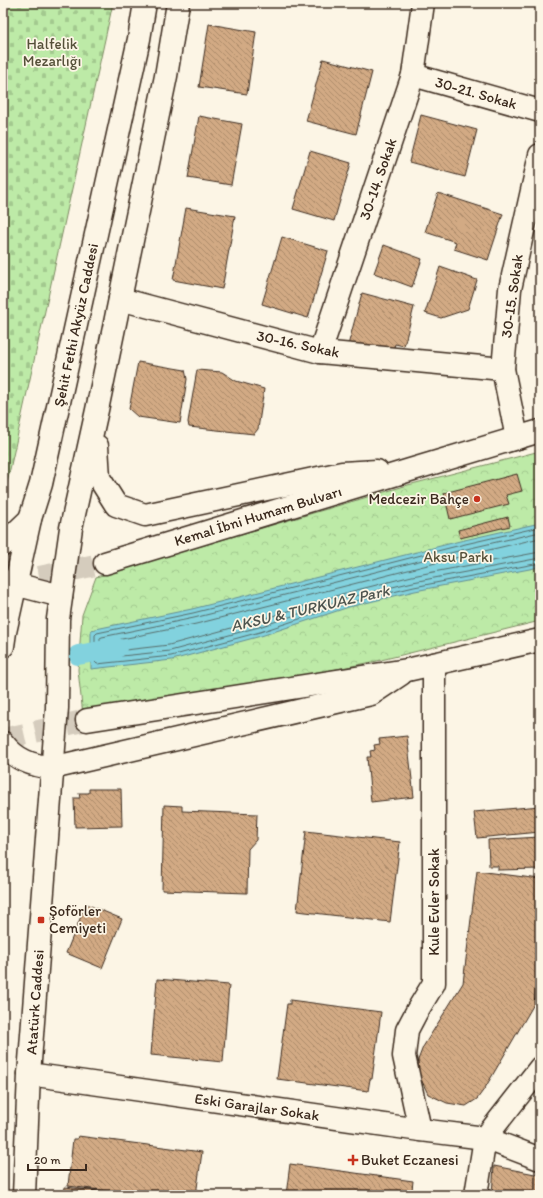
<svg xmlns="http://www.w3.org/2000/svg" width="543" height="1198" font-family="Itim,sans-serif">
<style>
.cemetery{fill:url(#cemetery-stones);stroke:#7c8a62}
.park{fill:url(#park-crowns);stroke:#7c8a62}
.water{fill:#82d2de;stroke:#668f91}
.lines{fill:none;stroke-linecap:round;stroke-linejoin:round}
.shore{stroke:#576d6b;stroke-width:1}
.canal{stroke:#82d2de;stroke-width:20}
.building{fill:url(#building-back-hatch);stroke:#3b2a1e}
.primary-tunnel{stroke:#d5ccbd;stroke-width:22;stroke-dasharray:22 11;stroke-linecap:butt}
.minor-casing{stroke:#3b2a1e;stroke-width:25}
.primary-casing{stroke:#3b2a1e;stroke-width:25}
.minor{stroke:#fcf5e5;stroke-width:22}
.primary{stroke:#fcf5e5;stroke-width:22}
.poi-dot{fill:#c8321e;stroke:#fcf5e5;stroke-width:1.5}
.labels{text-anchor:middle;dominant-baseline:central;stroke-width:3.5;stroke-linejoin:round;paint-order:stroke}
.park-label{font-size:15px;fill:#555039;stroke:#fcf5e5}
.street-label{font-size:15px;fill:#3b2a1e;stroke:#fcf5e5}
.poi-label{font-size:15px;fill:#3b2a1e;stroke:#fcf5e5;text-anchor:start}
.water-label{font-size:16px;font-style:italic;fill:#4d544e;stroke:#fcf5e5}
</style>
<defs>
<pattern id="cemetery-stones" width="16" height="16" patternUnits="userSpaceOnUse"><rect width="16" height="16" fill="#bdeaa7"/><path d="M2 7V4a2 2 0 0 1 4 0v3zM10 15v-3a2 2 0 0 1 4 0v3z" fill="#a3c98f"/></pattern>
<pattern id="park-crowns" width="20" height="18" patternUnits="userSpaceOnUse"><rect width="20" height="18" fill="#bdeaa7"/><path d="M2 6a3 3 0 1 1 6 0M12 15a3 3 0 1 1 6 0" fill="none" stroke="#a3c98f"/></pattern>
<pattern id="building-back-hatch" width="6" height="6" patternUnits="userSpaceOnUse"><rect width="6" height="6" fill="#d2aa84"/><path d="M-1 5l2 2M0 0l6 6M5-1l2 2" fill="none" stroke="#ac8b6b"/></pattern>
</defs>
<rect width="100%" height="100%" fill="#fcf5e5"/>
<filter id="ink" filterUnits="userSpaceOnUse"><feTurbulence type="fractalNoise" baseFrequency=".025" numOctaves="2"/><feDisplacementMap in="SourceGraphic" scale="8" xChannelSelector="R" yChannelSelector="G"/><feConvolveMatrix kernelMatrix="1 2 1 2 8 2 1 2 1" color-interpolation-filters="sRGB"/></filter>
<g filter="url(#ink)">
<!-- cemetery -->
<path class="cemetery" d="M3 3H113L3 501Z"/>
<!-- park -->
<path class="park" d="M540 451V621L377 661 237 689 83 715 78 670 82 615 96 577 408 485Z"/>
<!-- water -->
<path class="water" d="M540 523V567L415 591 349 607 261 636 172 660 91 669V630L192 609 460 541Z"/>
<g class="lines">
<!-- shore -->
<g class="shore">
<path d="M540 527 461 545 193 613 97 633 95 635V662L97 664 171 656 260 632 348 603 414 587 540 563"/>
<path d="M540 532 462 550 194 618 102 637 100 638V657L102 658 170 651 259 627 347 598 413 582 540 558"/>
<path d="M540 538 463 556 196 624 107 642 106 643V650L108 652 169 645 257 621 345 593 412 576 540 552"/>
</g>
<!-- canal -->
<path class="canal" d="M78 655 117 648"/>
</g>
<!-- building -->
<g class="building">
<path d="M209 24 256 32 247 94 199 87Z"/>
<path d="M323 59 372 72 356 134 306 121Z"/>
<path d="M421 115 477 130 465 177 409 162Z"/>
<path d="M199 116 242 124 231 185 188 178Z"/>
<path d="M310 151 351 163 334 221 293 209Z"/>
<path d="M438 193 503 214 488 260 454 249 456 242 425 232Z"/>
<path d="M186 208 235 216 222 289 173 280Z"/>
<path d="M282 237 328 251 308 318 262 304Z"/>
<path d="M384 245 422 259 412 287 374 273Z"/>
<path d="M440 267 477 280 468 309 441 318 425 313Z"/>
<path d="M362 293 414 307 404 346 395 344 392 355 347 349Z"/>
<path d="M138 362 185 370 187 379 180 423 138 417 129 409Z"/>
<path d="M197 370 222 372 236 381 264 389 258 429 254 434 189 427 188 422Z"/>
<path d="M517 474 522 491 506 495 509 504 450 519 444 493Z"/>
<path d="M508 517 510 526 460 538 458 530Z"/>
<path d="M407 736 414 797 371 802 367 757H371L370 751 375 750 374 745 380 744 379 739Z"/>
<path d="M89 789H121L122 826 75 827 74 798H80L79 793H89Z"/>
<path d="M164 805 182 806V811L257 814 256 840 248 849 247 893 162 890Z"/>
<path d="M540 806V832L477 838 474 812Z"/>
<path d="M306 831 400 842 390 922 297 911Z"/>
<path d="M540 837V869L498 870V866H489L488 840Z"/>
<path d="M477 871 540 879V941L534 1004 485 1088 477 1099 466 1106 447 1103 428 1094 419 1075 418 1060 423 1047 463 983Z"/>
<path d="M86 904 122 919 102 968 66 953Z"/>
<path d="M157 979 229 985 223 1062 151 1055Z"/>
<path d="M290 1000 381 1012 372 1079H370L368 1091 277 1079 287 1004H290Z"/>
<path d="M78 1136 202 1152 196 1195H140L68 1186 73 1139H77Z"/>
<path d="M290 1164 413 1181 412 1190 416 1191 415 1195H286Z"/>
<path d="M494 1166 540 1175V1195H492Z"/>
<path d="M65 1187 130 1195H64Z"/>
</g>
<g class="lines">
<!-- primary-tunnel -->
<g class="primary-tunnel">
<path d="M7 584 105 563"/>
<path d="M3 739 87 720"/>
</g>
<defs>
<g id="minor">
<path d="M413 75 540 111"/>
<path d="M120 299 320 352 503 369"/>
<path d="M320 352 413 75 423 3"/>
<path d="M517 438 503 369 510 289 540 155"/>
<path d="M3 545 30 519"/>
<path d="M3 581 61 596"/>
<path d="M29 1074 420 1130 485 1138 540 1159"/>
<path d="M420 1130 404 1056 407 1030 417 1011 434 983V664"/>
<path d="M476 1195 485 1138 540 1068"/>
</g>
<g id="primary">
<path d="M97 446 99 478 116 505 145 515 342 473 377 471"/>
<path d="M105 563 410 470 540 431"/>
<path d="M3 646 5 632 30 519 41 484 139 39 145 3"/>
<path d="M87 720 407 670 540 640"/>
<path d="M3 743C16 760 31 765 52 768L371 694 401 674"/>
<path d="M24 1195 29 1074 57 708 58 619 71 528 97 410 166 76 178 3"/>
</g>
</defs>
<!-- minor casing -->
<use href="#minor" class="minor-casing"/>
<!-- primary casing -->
<use href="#primary" class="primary-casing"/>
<!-- minor -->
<use href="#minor" class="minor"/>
<!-- primary -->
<use href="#primary" class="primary"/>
</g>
</g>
<!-- markers -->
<g class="poi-dot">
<circle cx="477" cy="499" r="4"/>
<rect x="37" y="916" width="8" height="8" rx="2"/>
<path d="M351 1154h4v4h4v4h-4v4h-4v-4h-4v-4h4z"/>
</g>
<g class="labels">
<!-- park labels -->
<g class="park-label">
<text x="52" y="44">Halfelik<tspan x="52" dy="17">Mezarlığı</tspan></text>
<text x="458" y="557">Aksu Parkı</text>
</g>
<!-- street labels -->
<g class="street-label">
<text transform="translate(476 93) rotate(16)">30-21. Sokak</text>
<text transform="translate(378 179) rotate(-71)">30-14. Sokak</text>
<text transform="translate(512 296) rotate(-82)">30-15. Sokak</text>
<text transform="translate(76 325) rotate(-78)">Şehit Fethi Akyüz Caddesi</text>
<text transform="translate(298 344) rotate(12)">30-16. Sokak</text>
<text transform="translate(258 516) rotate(-17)">Kemal İbni Humam Bulvarı</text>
<text transform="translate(434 902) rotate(-90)">Kule Evler Sokak</text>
<text transform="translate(35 1002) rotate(-86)">Atatürk Caddesi</text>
<text transform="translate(257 1107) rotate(8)">Eski Garajlar Sokak</text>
</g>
<!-- poi labels -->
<g class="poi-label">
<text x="469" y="499" text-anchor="end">Medcezir Bahçe</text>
<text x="49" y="911">Şoförler<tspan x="49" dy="17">Cemiyeti</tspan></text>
<text x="361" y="1160">Buket Eczanesi</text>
</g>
<!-- water labels -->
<g class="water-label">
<text transform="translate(310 608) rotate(-13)">AKSU &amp; TURKUAZ Park</text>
</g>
</g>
<!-- margin -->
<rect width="543" height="1198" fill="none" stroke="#fcf5e5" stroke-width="16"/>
<rect x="8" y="8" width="527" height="1182" fill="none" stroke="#3b2a1e" stroke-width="1.5" filter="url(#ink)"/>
<!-- scale -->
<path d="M28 1164v6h58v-6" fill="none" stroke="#3b2a1e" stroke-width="2"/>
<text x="34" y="1164" font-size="12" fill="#3b2a1e" stroke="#fcf5e5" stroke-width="3" paint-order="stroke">20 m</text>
</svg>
